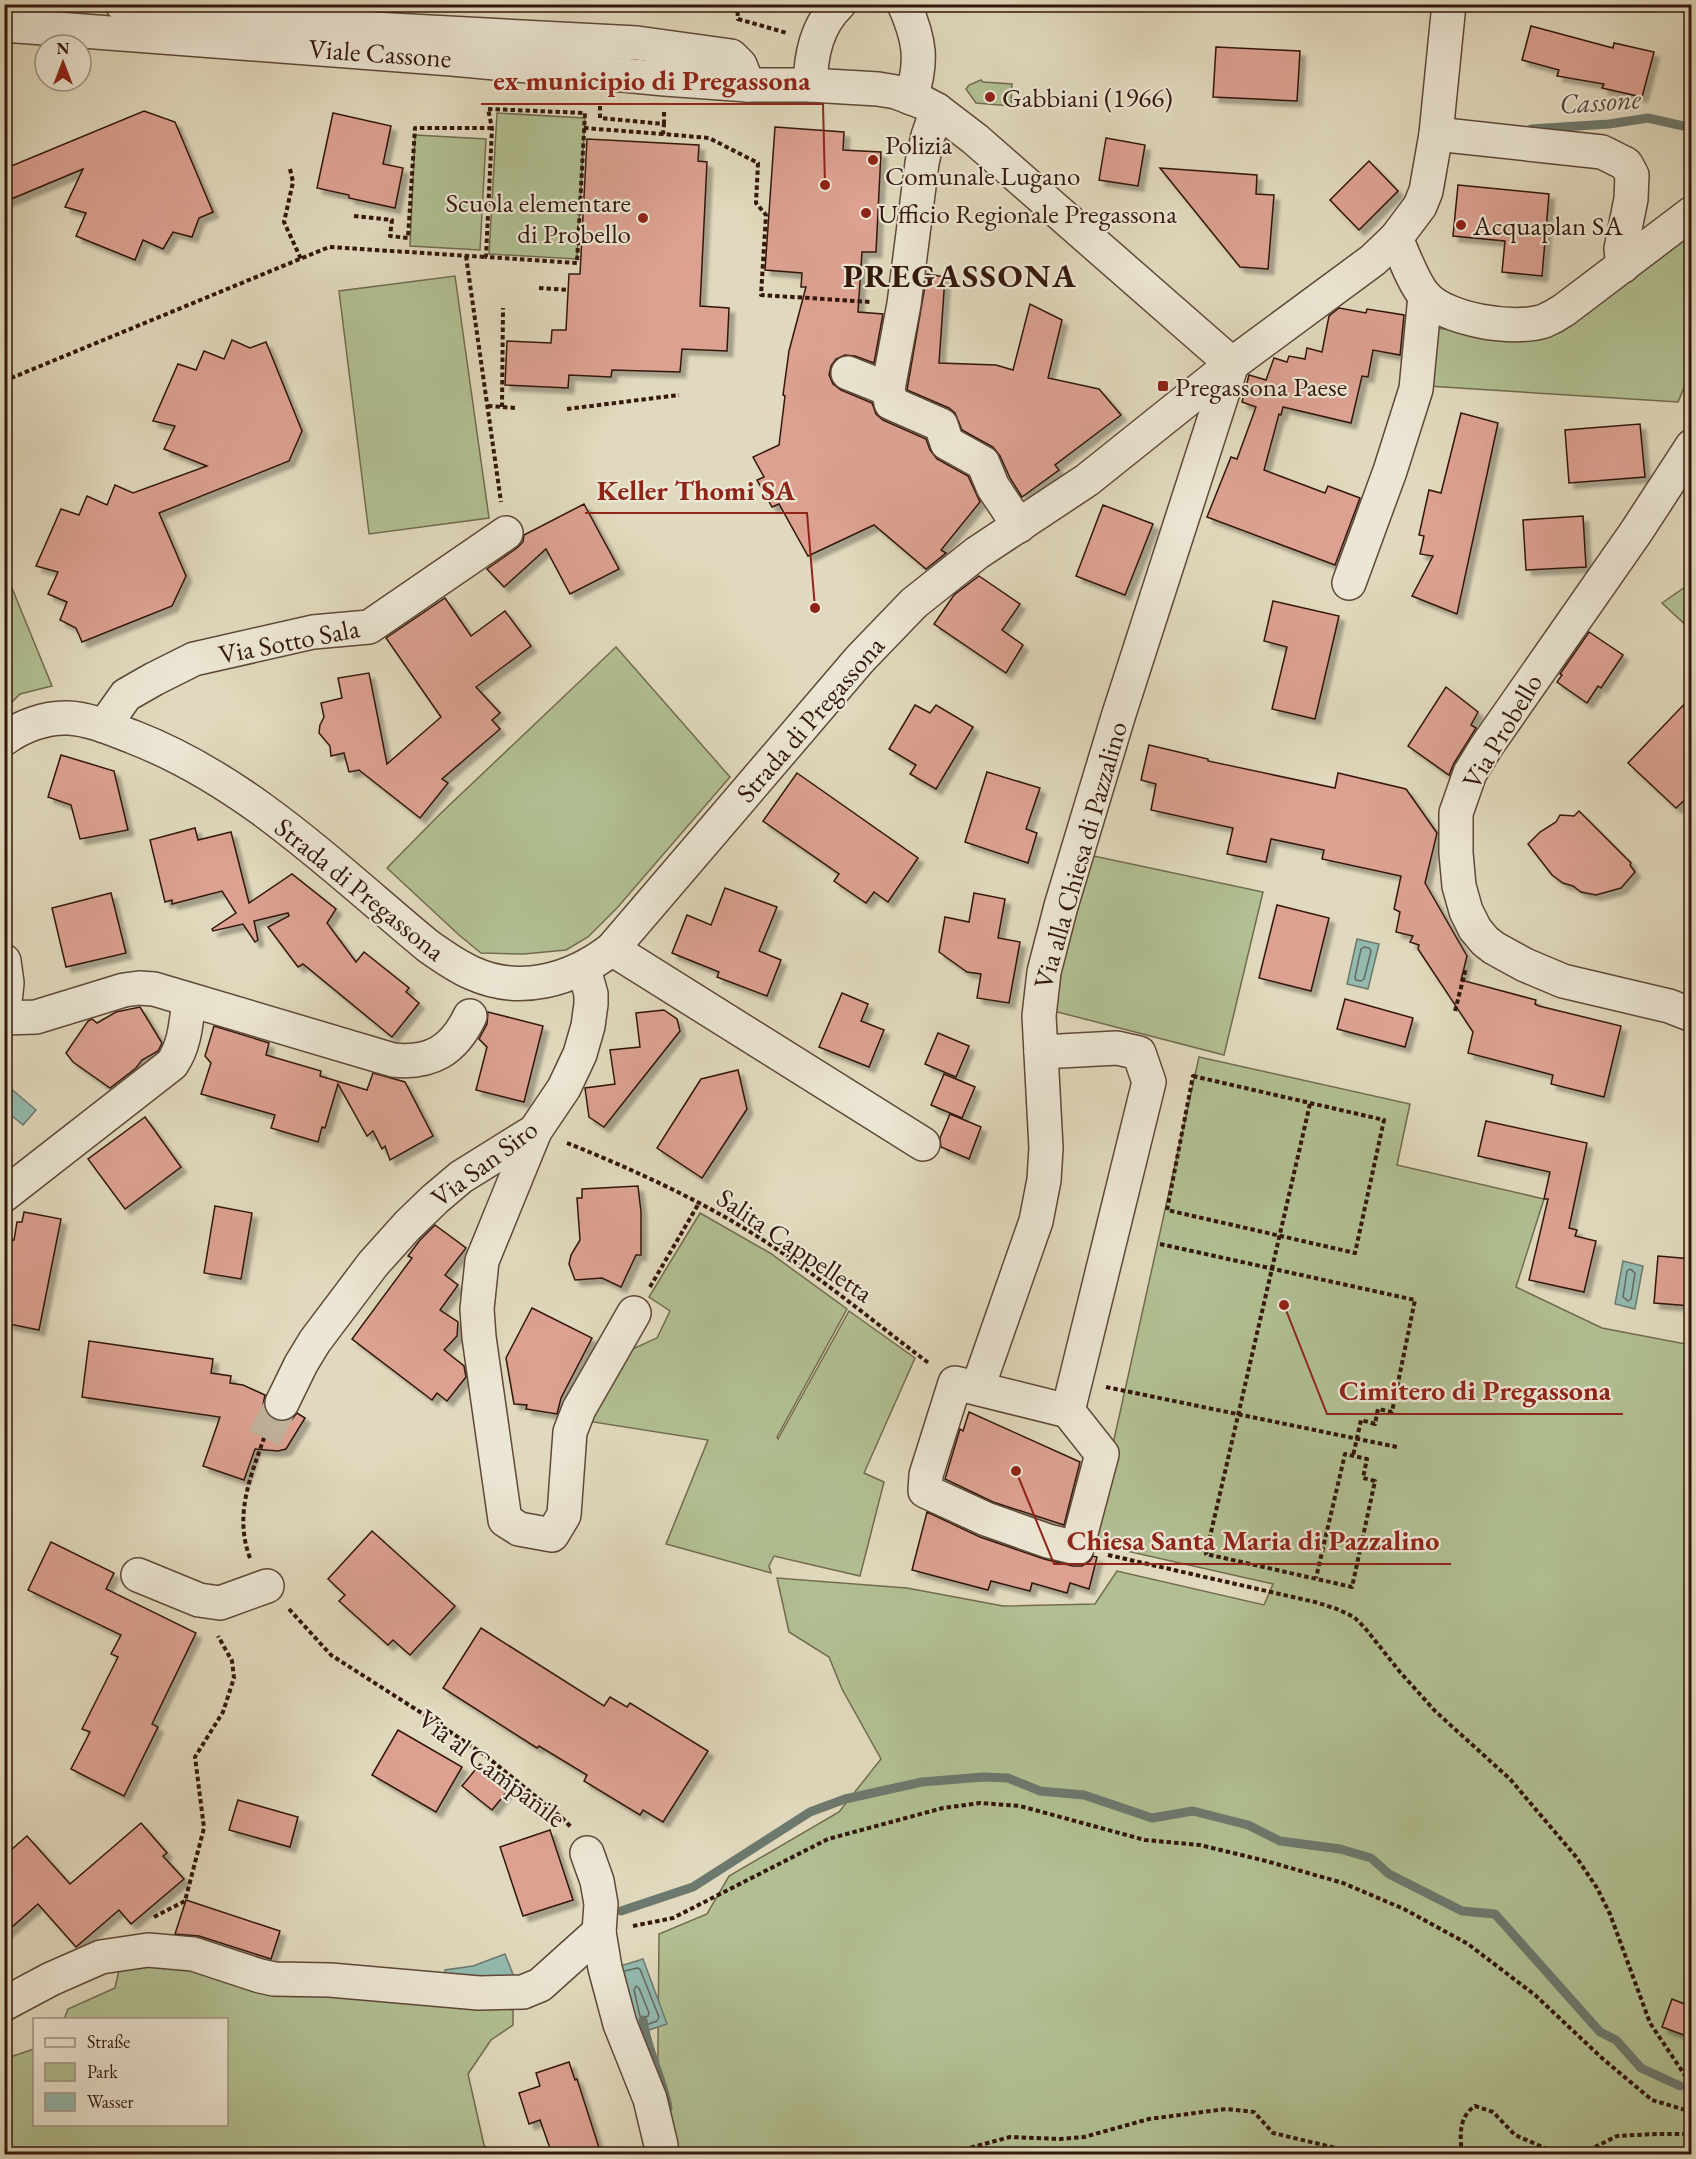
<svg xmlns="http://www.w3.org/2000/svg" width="1696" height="2159" font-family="'EB Garamond',serif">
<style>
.green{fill:#b1bf92;stroke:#726b4f;stroke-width:1.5}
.water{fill:#94bab0;stroke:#6d796e;stroke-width:1.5}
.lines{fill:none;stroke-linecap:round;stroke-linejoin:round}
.shore{stroke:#64685e;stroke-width:1.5}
.stream{stroke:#6d796e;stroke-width:9}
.building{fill:#dca191;stroke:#33170c;stroke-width:1.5;filter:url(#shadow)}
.minor-tunnel{stroke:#beb29a;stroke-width:33;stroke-dasharray:33 16;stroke-linecap:butt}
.minor-casing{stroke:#5e4838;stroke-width:36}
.path{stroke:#33170c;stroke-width:4;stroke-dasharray:4.5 3;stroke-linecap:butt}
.minor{stroke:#ece6d4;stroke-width:33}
.poi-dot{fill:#8f2418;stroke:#ece6d4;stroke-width:2}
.labels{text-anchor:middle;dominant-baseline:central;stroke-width:4.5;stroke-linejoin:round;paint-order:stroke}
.street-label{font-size:27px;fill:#33170c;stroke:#ece6d4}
.poi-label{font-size:27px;fill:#33170c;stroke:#ece6d4;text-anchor:start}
.water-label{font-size:28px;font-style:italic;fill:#50483d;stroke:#ece6d4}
.district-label{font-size:33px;font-weight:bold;letter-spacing:1.5px;fill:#33170c;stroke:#ece6d4}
.leader{fill:none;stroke:#8f2418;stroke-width:2}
.callout-dot{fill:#8f2418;stroke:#ece6d4;stroke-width:2}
.callout-label{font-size:28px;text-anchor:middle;font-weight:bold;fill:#8f2418;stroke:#ece6d4;stroke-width:4.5;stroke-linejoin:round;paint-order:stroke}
</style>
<defs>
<filter id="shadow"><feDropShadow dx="5.5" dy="5.5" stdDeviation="1.5" flood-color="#0004"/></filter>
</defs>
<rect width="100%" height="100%" fill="#e1d9bd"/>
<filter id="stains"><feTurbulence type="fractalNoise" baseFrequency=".00333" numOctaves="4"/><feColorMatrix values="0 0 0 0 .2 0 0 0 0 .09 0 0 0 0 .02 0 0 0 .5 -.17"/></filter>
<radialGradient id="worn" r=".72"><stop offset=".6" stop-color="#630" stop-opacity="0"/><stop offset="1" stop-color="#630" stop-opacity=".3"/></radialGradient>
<!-- green -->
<g class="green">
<path d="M981 80 983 82 1012 84 1011 106 976 103 966 89 969 85Z"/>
<path d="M497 113 585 118 577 259 489 254Z"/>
<path d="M415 135 486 139 480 250 410 246Z"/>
<path d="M1691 224V371L1678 402 1428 386 1434 328 1523 336Z"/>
<path d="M455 276 489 518 369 534 339 291Z"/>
<path d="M5 571 52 686 20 694 5 709Z"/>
<path d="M1691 583V630L1662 603Z"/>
<path d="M616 647 730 777 617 908 588 937 566 950 524 954 481 953 459 935 387 868 439 815Z"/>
<path d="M1089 855 1263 892 1224 1055 1046 1009Z"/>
<path d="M1199 1057 1410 1104 1397 1165 1544 1199 1516 1287 1602 1328 1691 1345V2154H657L659 1934 707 1914 729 1876 839 1812 881 1759 842 1689 829 1657 789 1632 777 1578 907 1588 1003 1606 1095 1604 1117 1571 1264 1605 1273 1584 1091 1543Z"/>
<path d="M700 1213 770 1253 847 1309 777 1437 778 1439 849 1311 915 1358 864 1473 884 1482 860 1576 774 1556 769 1566 771 1573 666 1544 708 1440 587 1421 626 1352 657 1338 670 1311 649 1297Z"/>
<path d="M158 1965 328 1983 513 2010V2025L491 2040 468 2074 484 2145 493 2154H5L4 2059 34 2049V2124H226V2020L64 2019 68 2009 115 1988 119 1970Z"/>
</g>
<!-- water -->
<g class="water">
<path d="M1357 939 1379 944 1368 989 1347 984Z"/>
<path d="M9 1087 36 1110 23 1125 5 1110V1093Z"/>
<path d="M1623 1261 1643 1266 1635 1309 1615 1304Z"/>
<path d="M505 1954 516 1982H445V1970L473 1966Z"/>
<path d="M643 1959 667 2024 631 2036 614 1968Z"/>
</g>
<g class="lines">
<!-- shore -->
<g class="shore">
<path d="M1364 947 1369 948 1371 951 1364 979 1361 981 1356 980 1355 977 1361 949Z"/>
<path d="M1630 1269 1635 1273 1631 1299 1628 1301 1623 1297 1627 1271Z"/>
<path d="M625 1971 637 1968 640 1969 659 2017 657 2021 640 2027"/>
<path d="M636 1986 639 1988 649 2013 648 2016 643 2018 640 2016 634 1990Z"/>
</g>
<!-- stream -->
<g class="stream">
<path d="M1531 129 1609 124 1648 118 1692 128"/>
<path d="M621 1911 693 1887 810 1812 845 1799 922 1782 983 1777 1008 1778 1040 1791 1084 1795 1152 1818 1193 1811 1248 1825 1280 1841 1340 1849 1371 1858 1389 1874 1462 1911 1495 1914 1600 2032 1616 2040 1641 2068 1680 2086"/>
<path d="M643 2020C647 2051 663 2078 668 2108"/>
</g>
</g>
<!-- building -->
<g class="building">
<path d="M1531 26 1613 48 1614 43 1654 52 1642 97 1602 88 1604 84 1557 76 1559 70 1522 60Z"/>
<path d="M1216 47 1300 51 1297 101 1213 97Z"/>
<path d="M144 111 175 122 213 212 199 218 192 237 173 232 163 249 143 240 135 260 76 236 86 213 65 207 83 169 4 202V169Z"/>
<path d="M333 113 391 126 383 164 403 168 395 208 349 198V195L317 188Z"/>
<path d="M775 127 844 132 843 150 881 152 876 252H862L858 312 883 314 874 363 855 356 845 355 836 359 831 366 829 375 833 384 841 390 872 403 876 414 883 420 926 439 930 450 937 459 968 476 980 502 941 550 946 553 926 569 874 525 808 556 779 504 772 507 757 480 764 477 753 457 779 445 785 396 783 395 789 351 806 287H801L802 273 765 270Z"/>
<path d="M1106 138 1145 145 1138 186 1099 180Z"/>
<path d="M587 139 699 145 698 161 707 162 700 306 729 308 727 351 682 349 680 372 612 370 611 377 569 375 568 388 505 385 507 341 551 343 552 330H566L569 274H580Z"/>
<path d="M1369 161 1398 191 1359 230 1330 200Z"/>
<path d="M1160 168 1257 175 1256 194 1274 195 1268 269 1240 267Z"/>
<path d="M1458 185 1549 194 1542 276 1502 272 1505 241 1453 236Z"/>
<path d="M927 274 945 277 939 363 996 365 1013 370 1030 304 1062 320 1048 378 1099 389 1121 415 1055 465 1059 470 1022 497 1010 478 1000 456 993 447 962 430 955 413 949 408 907 390Z"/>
<path d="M1339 308 1366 313 1367 309 1404 315 1400 355 1373 350 1368 377 1362 376 1351 423 1283 407 1281 415 1279 414 1264 470 1325 493 1328 486 1360 498 1335 565 1207 517 1231 457 1237 459 1256 407 1242 402 1249 375 1266 380 1274 358 1287 362 1289 356 1305 359 1307 348 1322 352 1329 316Z"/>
<path d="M232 340 250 348 266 342 302 431 289 461 159 513 186 576 172 606 82 642 76 628 60 620 67 602 48 594 58 572 36 566 61 509 79 515 87 496 107 505 115 485 133 493 207 466 164 449 175 426 153 421 178 364 196 370 204 351 224 359Z"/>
<path d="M1461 413 1498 423 1457 614 1412 596 1433 556 1420 554 1424 536 1419 535 1429 490 1441 493Z"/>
<path d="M1640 424 1645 477 1569 483 1565 430Z"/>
<path d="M584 504 619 569 570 594 546 549 504 587 487 569 517 548 523 542 524 535Z"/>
<path d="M1103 505 1153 524 1125 595 1076 576Z"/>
<path d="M1583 516 1586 567 1526 570 1523 520Z"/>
<path d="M979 576 1020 604 1002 630 1023 645 1006 673 934 624 954 595Z"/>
<path d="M445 598 471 636 505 611 531 646 476 687 500 713 492 720 500 729 442 779 448 783 420 818 359 770 349 772 344 753 331 756 330 746 319 733 320 725 324 717 321 703 342 698 338 678 369 673 387 764 441 717 386 638Z"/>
<path d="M1273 601 1339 616 1315 719 1272 709 1287 647 1264 641Z"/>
<path d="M1589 632 1623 655 1601 688 1598 686 1587 703 1557 682 1562 675 1560 674Z"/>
<path d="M1446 687 1478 712 1471 725 1476 728 1454 763 1449 775 1408 746Z"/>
<path d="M1692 696V793L1676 808 1628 763Z"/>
<path d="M915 705 930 713 936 705 973 727 936 789 910 774 916 765 889 749Z"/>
<path d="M1149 745 1208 759V761L1335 788 1338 773 1406 789 1437 833 1425 883 1467 956 1461 980 1536 1000 1535 1004 1539 1006 1621 1026 1604 1097 1551 1084 1553 1075 1468 1053 1473 1032 1418 949 1419 945 1410 942 1413 936 1396 932 1400 912 1394 909 1401 876 1322 859 1324 850 1271 839 1266 862 1227 854 1233 828 1151 810 1156 784 1141 780Z"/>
<path d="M61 755 114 771 128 830 80 839 71 805 48 797Z"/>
<path d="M987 772 1040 788 1026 829 1037 833 1028 863 965 842Z"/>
<path d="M797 773 918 858 888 902 874 892 866 903 834 881 839 874 763 821Z"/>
<path d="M1579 811 1631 863 1630 865 1635 872 1621 888 1596 895 1581 892 1573 886 1563 883 1552 875 1528 844 1540 832 1556 822 1560 815 1574 816Z"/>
<path d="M195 828 198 840 231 832 249 903 292 874 336 909 327 923 356 962 364 952 409 988 406 992 419 1003 392 1037 303 964 298 967 268 927 289 916 288 913 254 921 258 940 255 942 243 924 213 931 212 929 236 913 222 891 172 904V900L165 902 150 840Z"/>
<path d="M725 888 777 907 759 951 781 960 767 996 717 977 719 972 672 953 687 915 711 925Z"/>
<path d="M111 893 126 953 66 967 52 908Z"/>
<path d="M974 893 1005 899 998 938 1020 942 1009 1003 977 998 981 974 967 972 939 952 945 917 969 922Z"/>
<path d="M1277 905 1329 918 1311 991 1259 978Z"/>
<path d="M842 993 868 1004 861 1021 884 1030 869 1067 819 1047Z"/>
<path d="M1345 999 1413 1018 1405 1047 1337 1029Z"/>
<path d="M140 1007 162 1043 158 1051 142 1060 136 1068 110 1088 73 1062 66 1053 88 1021 92 1019 97 1023 116 1012Z"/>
<path d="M664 1010 677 1019 680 1031 604 1127 589 1117 585 1088 615 1084 610 1050 640 1047 636 1013Z"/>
<path d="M488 1012 543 1026 524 1102 476 1090 487 1047 479 1039 487 1024Z"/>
<path d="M214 1026 269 1043 266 1055 321 1071 320 1076 367 1090 373 1073 405 1082 433 1136 390 1160 385 1146 382 1149 373 1131 367 1136 338 1084 325 1128 322 1127 318 1142 271 1128 275 1115 201 1094 211 1063 205 1056Z"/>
<path d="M938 1033 969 1046 956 1077 925 1064Z"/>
<path d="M738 1070 747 1109 702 1178 657 1148 701 1079Z"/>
<path d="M944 1074 975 1087 962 1118 931 1105Z"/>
<path d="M950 1114 981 1127 969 1159 941 1147 940 1138Z"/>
<path d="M145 1117 181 1167 125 1209 88 1159Z"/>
<path d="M1486 1121 1587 1143 1569 1228 1577 1230 1575 1236 1596 1241 1584 1292 1529 1280 1548 1199H1544L1550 1172 1478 1156Z"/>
<path d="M638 1186 641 1212V1255H636L621 1287 602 1278 575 1280 569 1264 571 1255 580 1240 577 1198H582V1189Z"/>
<path d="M215 1206 252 1213 241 1279 204 1273Z"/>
<path d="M24 1212 61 1219 39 1330 4 1323V1277L12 1240H14L17 1222H22Z"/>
<path d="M435 1225 466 1248 445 1275 458 1285 440 1310 458 1322 457 1336 444 1350 464 1366 466 1377 447 1401 437 1393 432 1400 352 1339 412 1258 408 1256 420 1240Z"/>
<path d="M1658 1256 1692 1259V1306L1654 1303Z"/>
<path d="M532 1308 592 1338 561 1398 557 1414 526 1409 527 1405 514 1404 506 1358Z"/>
<path d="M89 1341 213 1359 211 1373 231 1376 230 1383 243 1385 265 1395 263 1405 267 1414 273 1420 284 1422 292 1419 297 1413 305 1418 286 1449 278 1451 255 1449 244 1480 203 1466 220 1417 82 1397Z"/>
<path d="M969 1412 1080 1462 1064 1525 993 1502 945 1479 960 1429 963 1431Z"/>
<path d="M927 1512 980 1537 1044 1559 1073 1566H1082L1090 1561 1093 1556 1097 1557 1089 1589 1070 1583 1067 1593 1032 1583 1030 1591 991 1581 988 1590 912 1570Z"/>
<path d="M372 1531 455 1606 410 1655 393 1640 388 1645 339 1601 345 1595 328 1579Z"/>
<path d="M51 1542 114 1573 106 1589 196 1633 152 1724 158 1727 124 1796 71 1769 90 1732 82 1729 118 1657 111 1654 121 1635 28 1590Z"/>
<path d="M481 1628 604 1706 610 1697 627 1707 630 1703 708 1751 663 1822 643 1810 640 1815 584 1781 587 1775 539 1746 537 1748 443 1688Z"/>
<path d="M398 1730 462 1767 436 1812 372 1775Z"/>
<path d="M480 1764 510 1788 492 1810 462 1786Z"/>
<path d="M238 1800 298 1817 290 1847 229 1830Z"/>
<path d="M141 1823 167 1853 163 1856 184 1879 131 1924 119 1910 76 1947 38 1904 4 1934V1856L27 1836 70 1884Z"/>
<path d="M550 1830 573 1900 523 1916 500 1847Z"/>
<path d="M186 1900 280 1931 271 1959 199 1936 175 1934Z"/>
<path d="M1672 1999 1692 2007V2038L1662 2027Z"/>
<path d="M569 2062 575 2080 577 2079 601 2154H552L540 2120 529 2124 519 2093 540 2086 536 2073Z"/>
</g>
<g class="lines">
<!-- minor-tunnel -->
<path class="minor-tunnel" d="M264 1438 282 1403"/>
<defs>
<g id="minor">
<path d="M122 4 336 21 373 29 637 43 731 56 740 65 748 85"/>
<path d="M904 4C920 40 923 61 911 98"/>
<path d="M4 25 452 59 665 79 748 85H810L878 89 896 92 922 102 937 110 975 139 1232 364"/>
<path d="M810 85C811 56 816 26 839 4"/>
<path d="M937 110 928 136 922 163 904 304 888 389 891 403 941 425 947 443 983 463 993 487 1019 526"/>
<path d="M1436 134 1602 152 1626 164 1632 175 1631 199 1621 249 1623 266"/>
<path d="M1396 238C1403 254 1414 284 1425 296 1446 320 1514 331 1544 321 1551 318 1558 314 1564 310L1692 213"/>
<path d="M848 373 888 389"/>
<path d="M1692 446 1636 532 1486 747 1470 773 1456 813V853L1459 886 1466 911 1475 929 1485 941 1494 948 1525 965 1563 981 1669 1006 1692 1015"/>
<path d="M1349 583 1390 471 1416 389 1425 296"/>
<path d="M104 726 126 695 154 679 194 659 313 632 369 627 506 533"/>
<path d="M4 739C22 726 46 717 68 718 90 719 112 729 133 737 247 781 335 869 428 946 442 956 456 966 472 973 520 995 572 980 612 949L860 659 914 603 977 553 1087 480 1232 364 1373 260 1396 238 1420 206 1426 191 1436 134 1449 4"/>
<path d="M612 949 923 1144"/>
<path d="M4 961 7 983 4 1012"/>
<path d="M4 1018 36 1017 124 990 139 988 154 989 393 1060C431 1064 454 1050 470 1016"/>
<path d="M1041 1052 1117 1048 1139 1053 1149 1082 1068 1411"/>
<path d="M535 1131 482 1261 477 1309 479 1337 505 1520 519 1529 552 1535 564 1515 570 1432 579 1409 634 1313"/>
<path d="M4 1195 172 1064C185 1045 186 1023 189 1000"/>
<path d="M955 1383 1068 1411 1102 1454 1077 1548 1048 1541 986 1519 925 1491 926 1475Z"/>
<path d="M978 1387 1036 1221 1044 1180 1046 1148 1039 1016 1044 972 1061 906 1118 717 1232 364"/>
<path d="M282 1403 301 1364 315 1341 373 1264 408 1225 435 1199 461 1177 535 1131 564 1088 580 1054 588 1026 591 1004V994L584 969"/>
<path d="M138 1575 199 1600 220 1603 267 1586"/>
<path d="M587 1853 597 1881 601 1904 599 1932 605 1968 620 2024 650 2099 661 2145V2154"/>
<path d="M4 2004 51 1979 101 1957 148 1950 193 1954 260 1976 274 1979 330 1980 479 1993 523 1992 540 1985 599 1932"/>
</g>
</defs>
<!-- minor casing -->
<use href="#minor" class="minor-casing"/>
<!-- path -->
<g class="path">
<path d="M737 4 738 19 787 33"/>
<path d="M600 106V118L664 124 663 134 709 138 758 163 756 203 766 215 761 295 871 302"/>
<path d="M488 109 585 113 577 263 486 257 492 128Z"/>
<path d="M664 124V110"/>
<path d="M584 128 663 134"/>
<path d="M290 169 293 182 284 222 301 259"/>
<path d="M354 216 392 220 390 236 408 238 415 128H492"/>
<path d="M466 256 501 502"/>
<path d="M539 288 568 290"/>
<path d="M4 381 329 247 486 257"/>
<path d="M488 406 516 408"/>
<path d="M502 407 503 308"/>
<path d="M567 409 679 395"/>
<path d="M1455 1011 1466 968"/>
<path d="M1193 1076 1384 1120 1355 1253 1167 1210Z"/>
<path d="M1310 1104 1206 1554 1352 1587 1375 1481 1363 1478 1367 1459 1345 1454 1316 1578"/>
<path d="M567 1143C635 1170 711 1205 772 1246 826 1282 878 1325 930 1364"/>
<path d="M1160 1244 1415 1300 1392 1412 1378 1409 1375 1424 1361 1420 1353 1456"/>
<path d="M650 1287 699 1203"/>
<path d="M1106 1387 1397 1447"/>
<path d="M1108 1555 1315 1602 1337 1609 1354 1617 1365 1628 1400 1672 1435 1711 1510 1779 1577 1858 1597 1888 1610 1914 1650 2023 1686 2077 1692 2107"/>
<path d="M250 1558C234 1516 250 1478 264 1438"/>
<path d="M289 1609 331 1655 431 1719 486 1756 562 1818 571 1827"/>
<path d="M154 1917 185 1901 204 1828 195 1757 223 1712 234 1678 232 1661 218 1636"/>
<path d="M633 1926 673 1918 828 1839 943 1808 980 1803 1020 1806 1145 1840 1200 1845 1266 1861 1343 1883 1404 1909 1468 1944 1535 1995 1603 2059 1652 2100 1692 2112"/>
<path d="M957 2154 969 2148 1010 2137 1060 2139 1084 2137 1149 2119 1226 2109 1254 2112 1273 2133 1336 2148 1348 2154"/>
<path d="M1462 2154C1460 2137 1458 2117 1475 2106L1493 2112 1515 2135 1552 2151 1573 2152 1591 2149 1617 2136 1656 2134H1689L1692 2131"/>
</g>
<!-- minor -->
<use href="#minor" class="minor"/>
</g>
<!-- markers -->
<g class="poi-dot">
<circle cx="990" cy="97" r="6"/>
<circle cx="873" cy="160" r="6"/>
<circle cx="866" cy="213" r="6"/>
<circle cx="643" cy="218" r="6"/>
<circle cx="1461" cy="225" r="6"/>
<rect x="1157" y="380" width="12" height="12" rx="3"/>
</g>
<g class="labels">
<!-- street labels -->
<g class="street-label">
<text transform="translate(380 53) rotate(4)">Viale Cassone</text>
<text transform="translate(289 641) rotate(-11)">Via Sotto Sala</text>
<text transform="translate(810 719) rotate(-49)">Strada di Pregassona</text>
<text transform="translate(1502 731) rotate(-59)">Via Probello</text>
<text transform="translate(1080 855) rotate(-74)">Via alla Chiesa di Pazzalino</text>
<text transform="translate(360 889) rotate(39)">Strada di Pregassona</text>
<text transform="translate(484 1163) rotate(-37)">Via San Siro</text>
<text transform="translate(795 1245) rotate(34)">Salita Cappelletta</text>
<text transform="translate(492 1768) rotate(37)">Via al Campanile</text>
</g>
<!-- poi labels -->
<g class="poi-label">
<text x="1002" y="97">Gabbiani (1966)</text>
<text x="885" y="144">Polizia<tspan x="885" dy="31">Comunale Lugano</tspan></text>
<text x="631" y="202" text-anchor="end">Scuola elementare<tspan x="631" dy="31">di Probello</tspan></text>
<text x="878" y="213">Ufficio Regionale Pregassona</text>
<text x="1473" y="225">Acquaplan SA</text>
<text x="1175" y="386">Pregassona Paese</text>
</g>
<!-- water labels -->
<g class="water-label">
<text transform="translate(1600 101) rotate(-4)">Cassone</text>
</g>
<!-- district labels -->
<g class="district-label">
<text x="960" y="275">PREGASSONA</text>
</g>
</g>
<!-- callouts -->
<path class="leader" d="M825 185L823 104H481M815 608L807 513H585M1284 1305L1327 1414H1623M1016 1471L1054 1564H1451"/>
<g class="callout-dot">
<circle cx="825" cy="185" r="6"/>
<circle cx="815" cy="608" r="6"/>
<circle cx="1284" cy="1305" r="6"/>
<circle cx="1016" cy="1471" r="6"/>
</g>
<g class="callout-label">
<text x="652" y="90">ex municipio di Pregassona</text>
<text x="696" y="500">Keller Thomi SA</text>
<text x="1475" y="1400">Cimitero di Pregassona</text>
<text x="1253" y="1550">Chiesa Santa Maria di Pazzalino</text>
</g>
<!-- margin -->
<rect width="1696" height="2159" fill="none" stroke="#e1d9bd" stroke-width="24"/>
<rect x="6" y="6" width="1684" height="2147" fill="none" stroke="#33170c" stroke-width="3"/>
<rect x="12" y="12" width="1672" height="2135" fill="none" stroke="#33170c" stroke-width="1.5"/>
<!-- legend -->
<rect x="33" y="2018" width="195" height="108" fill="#ece6d4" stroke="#a29384" stroke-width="1.5"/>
<rect x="45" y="2038" width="30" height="9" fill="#ece6d4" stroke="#a29384" stroke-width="1.5"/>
<text x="87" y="2048" font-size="18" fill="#33170c">Straße</text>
<rect x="45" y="2063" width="30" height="18" fill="#b1bf92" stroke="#a29384" stroke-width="1.5"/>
<text x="87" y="2078" font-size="18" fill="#33170c">Park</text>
<rect x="45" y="2093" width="30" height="18" fill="#94bab0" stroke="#a29384" stroke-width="1.5"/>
<text x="87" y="2108" font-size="18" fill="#33170c">Wasser</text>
<!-- north arrow -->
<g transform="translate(63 63)"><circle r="28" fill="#ece6d4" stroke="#a29384" stroke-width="1.5"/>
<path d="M0-4.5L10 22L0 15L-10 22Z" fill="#8f2418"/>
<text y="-9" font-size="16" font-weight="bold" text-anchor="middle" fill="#33170c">N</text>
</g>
<rect width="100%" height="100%" filter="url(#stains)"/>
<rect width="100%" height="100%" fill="url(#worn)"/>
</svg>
